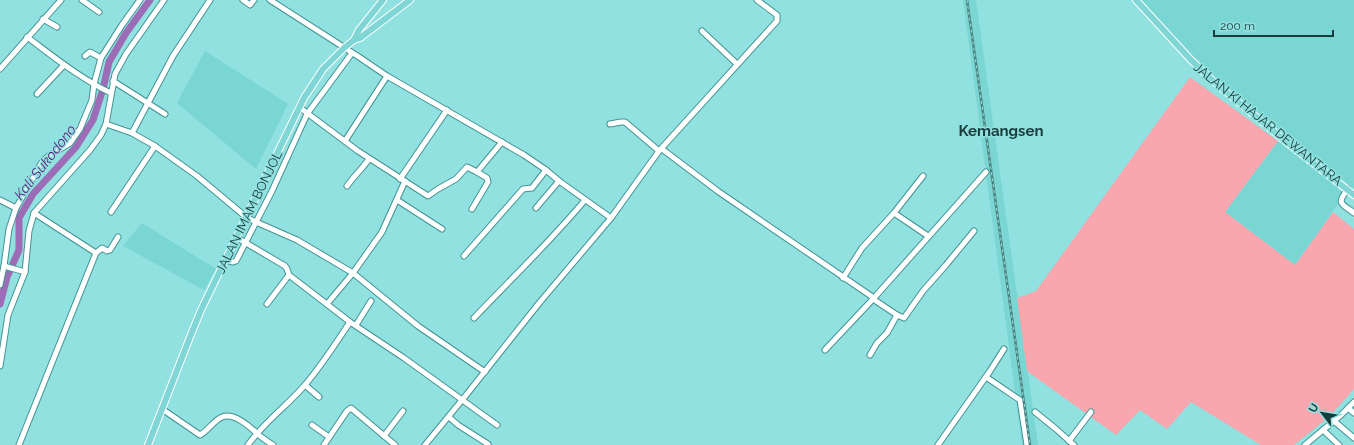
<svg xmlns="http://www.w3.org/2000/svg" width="1354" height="445" font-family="Raleway,sans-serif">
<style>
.built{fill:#79d6d3}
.green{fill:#f9a6ae}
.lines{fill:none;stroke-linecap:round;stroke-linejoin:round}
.river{stroke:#9d6cb7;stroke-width:7}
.minor-casing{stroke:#429493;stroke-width:7}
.major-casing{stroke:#fff;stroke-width:8}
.minor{stroke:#fff;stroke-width:5}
.major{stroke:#7fd6d4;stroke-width:6}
.rail-casing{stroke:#4c8281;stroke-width:2.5}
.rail{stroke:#90e1df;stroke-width:1;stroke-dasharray:3;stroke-linecap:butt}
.labels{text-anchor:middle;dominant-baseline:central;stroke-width:3;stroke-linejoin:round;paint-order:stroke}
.street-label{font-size:13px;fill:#1a3c3c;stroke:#90e1df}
.water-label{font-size:14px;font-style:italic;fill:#5e1e7a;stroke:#90e1df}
.quarter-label{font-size:15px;font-weight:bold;fill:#1a3c3c;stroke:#90e1df}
</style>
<rect width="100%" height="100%" fill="#90e1df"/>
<!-- built -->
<g class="built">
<path d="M963 0H976L1038 445H1022Z"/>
<path d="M1140 0H1354V189L1215 78 1176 41Z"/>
<path d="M205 51 288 104 256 169 177 103Z"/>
<path d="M1278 141 1345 194 1295 265 1225 212Z"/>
<path d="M142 223 216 269 204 290 123 246Z"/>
</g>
<!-- green -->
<path class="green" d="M1190 77 1278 141 1225 212 1295 265 1333 212 1354 229V389L1329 417 1294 445H1261L1191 402 1167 429 1140 410 1116 435 1027 371 1017 298 1036 291Z"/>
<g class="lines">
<!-- river -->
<path class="river" d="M0 304 7 277 19 250V218L33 194 76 147 93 120 103 89 109 62 126 33 150 0"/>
<defs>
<g id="minor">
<path d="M82 0 99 12"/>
<path d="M243 0 250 5 254 0"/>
<path d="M270 0 359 57 387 76 524 155 546 170 559 181 611 218"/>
<path d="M43 19 57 27"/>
<path d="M702 31 737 64"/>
<path d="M27 37C54 57 81 79 111 93"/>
<path d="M85 56 90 52 101 58"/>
<path d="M0 69 61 0"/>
<path d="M113 81 165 114"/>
<path d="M37 94 64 65"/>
<path d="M299 107 358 151 428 196 438 189 456 179 467 167 477 172 502 142"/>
<path d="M106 124 132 133 155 146 197 176 246 217 256 222 297 240 353 273 418 326 485 372"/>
<path d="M610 124 621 122H625L659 151"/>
<path d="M132 133 173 56 210 0"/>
<path d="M345 141 387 76"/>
<path d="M662 149 719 192 874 298"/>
<path d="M400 179 447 110"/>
<path d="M347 186C354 176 362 169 369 159"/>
<path d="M1348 189C1336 204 1341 203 1354 213"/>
<path d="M0 200 16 208"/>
<path d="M397 200 442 229"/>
<path d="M536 208 559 181"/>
<path d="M472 209 488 182 487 178 477 172"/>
<path d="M111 212 155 146"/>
<path d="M34 213 96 253"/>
<path d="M894 213 928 236"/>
<path d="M236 237 285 266 287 269 289 275 350 322 404 358 497 425"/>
<path d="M464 256 523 189 532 188 546 170"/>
<path d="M225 260 233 262 236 261 272 191 307 114 352 53"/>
<path d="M4 266 25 272"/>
<path d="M843 278 862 248 894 213 923 176"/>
<path d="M0 285 4 266 9 229 16 208 42 162 50 155 70 143 80 129 92 100 94 84 101 58 122 25 140 0"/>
<path d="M873 299 897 315 904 318 923 291 946 265 974 231"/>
<path d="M267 304 289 275"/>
<path d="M327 304 353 273 382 232 405 181"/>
<path d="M474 318C511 279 550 242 585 200"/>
<path d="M356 325 371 301"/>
<path d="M825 350 874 298 986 172"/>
<path d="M870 355 877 343 887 333 897 315"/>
<path d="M0 366 8 315 25 272 29 231 34 213 90 150 101 135 106 124 115 74 126 54 164 0"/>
<path d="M986 377 1020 400 1027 445"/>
<path d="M305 385 319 397"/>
<path d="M1348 408 1354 413"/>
<path d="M162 409 200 435C208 431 213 421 222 417 235 412 251 428 260 436 264 439 268 442 273 445"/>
<path d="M1035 412 1056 429 1074 445"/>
<path d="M449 417 458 425 488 444"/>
<path d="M1334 421 1354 438"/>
<path d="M312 425 329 437"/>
<path d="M1323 430 1339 445"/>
<path d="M384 436 403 411"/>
<path d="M1069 441 1091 412"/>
<path d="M19 445 96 253 102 248 107 251 110 250 118 237"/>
<path d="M248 445C264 422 287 406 305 385 322 365 336 343 350 322"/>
<path d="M324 445 347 411 351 408 395 445"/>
<path d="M425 445 467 394 540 302 611 218 659 151 777 21V15L757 0"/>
<path d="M938 445 990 371 1004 349"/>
<path d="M1305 445 1341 415 1354 402"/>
</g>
<g id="major">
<path d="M1136 0 1191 60 1213 81 1285 141 1354 195"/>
<path d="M354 40 360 38 410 0"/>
<path d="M148 445 190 337 201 310 304 98 323 69 344 48 354 40 359 30 383 0"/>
</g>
</defs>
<!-- minor casing -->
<use href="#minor" class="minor-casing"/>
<!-- major casing -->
<use href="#major" class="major-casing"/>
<!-- minor -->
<use href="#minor" class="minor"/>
<!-- major -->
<use href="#major" class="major"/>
<defs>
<path id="rail" d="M967 0 1030 445"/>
</defs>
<!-- rail casing -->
<use href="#rail" class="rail-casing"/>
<!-- rail -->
<use href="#rail" class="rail"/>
</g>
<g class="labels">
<!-- street labels -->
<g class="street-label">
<text transform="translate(1268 124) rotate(39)">JALAN KI HAJAR DEWANTARA</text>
<text transform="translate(249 212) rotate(-64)">JALAN IMAM BONJOL</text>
</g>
<!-- water labels -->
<g class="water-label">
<text transform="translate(45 162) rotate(-52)">Kali Sukodono</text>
</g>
<!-- quarter labels -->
<g class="quarter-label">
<text x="1001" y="131">Kemangsen</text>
</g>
</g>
<!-- north arrow -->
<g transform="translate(1322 413) rotate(301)" stroke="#90e1df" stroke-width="3" paint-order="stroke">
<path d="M0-3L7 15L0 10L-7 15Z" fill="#1a3c3c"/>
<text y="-6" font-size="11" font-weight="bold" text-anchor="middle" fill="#1a3c3c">U</text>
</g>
<!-- scale -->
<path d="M1214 30v6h119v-6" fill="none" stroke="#1a3c3c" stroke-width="2"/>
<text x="1220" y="30" font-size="12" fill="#1a3c3c" stroke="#90e1df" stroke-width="3" paint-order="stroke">200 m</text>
</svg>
